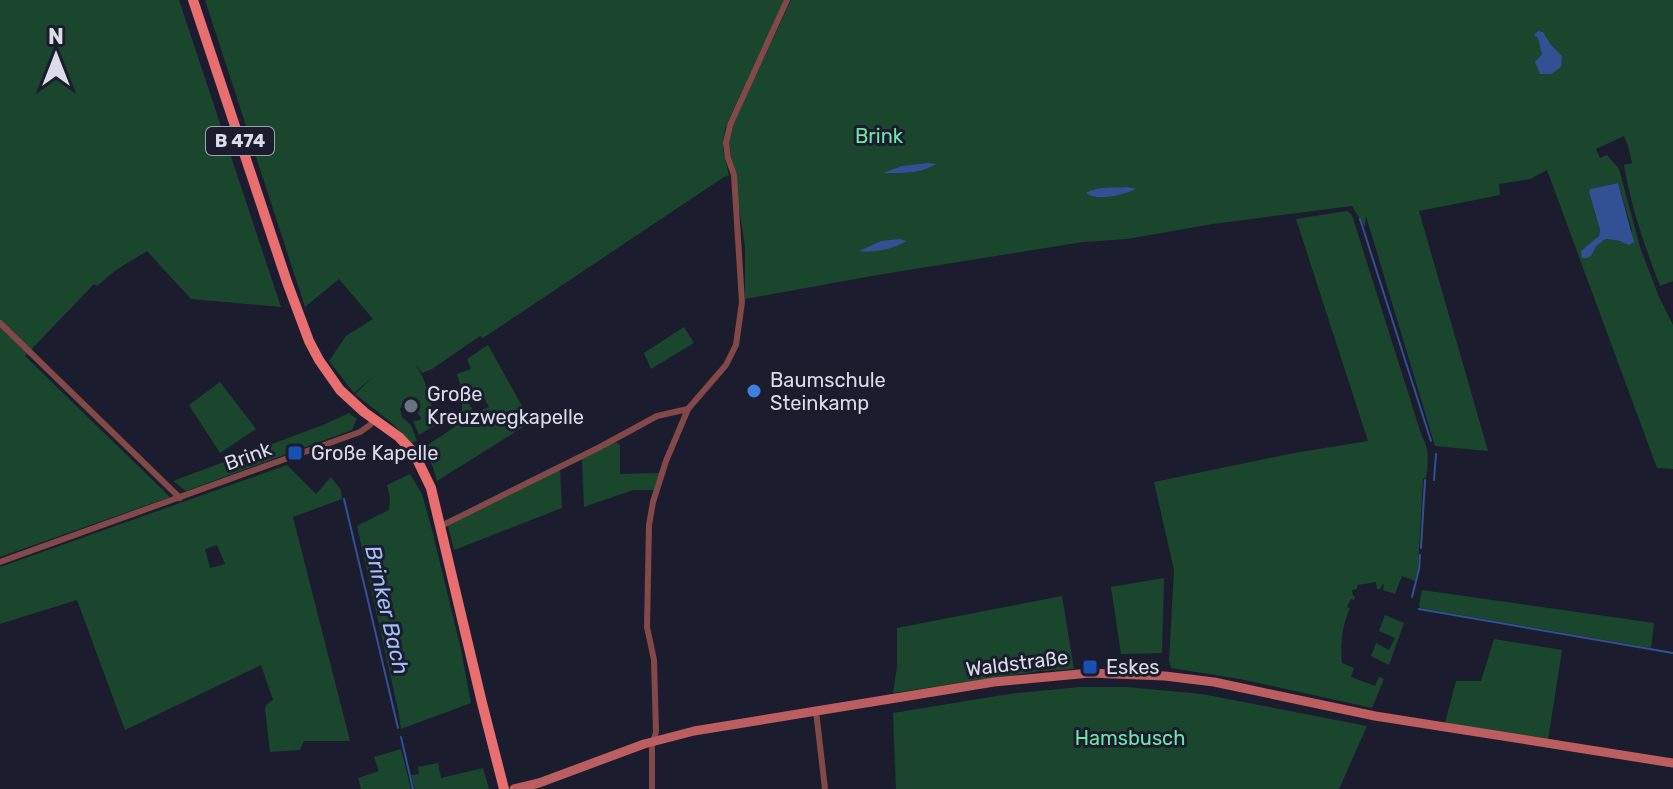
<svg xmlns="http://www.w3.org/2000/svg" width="1673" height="789" font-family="Rubik,sans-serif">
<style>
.green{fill:#19462d;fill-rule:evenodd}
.water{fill:#325094}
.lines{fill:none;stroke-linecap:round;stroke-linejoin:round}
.stream{stroke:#325094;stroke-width:2}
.street{stroke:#834848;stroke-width:6}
.secondary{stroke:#bc5e5f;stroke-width:9}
.primary{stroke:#e86e70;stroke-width:10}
.shop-dot{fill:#3f7fe0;stroke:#1b1d2e;stroke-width:3}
.worship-dot{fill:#6b7280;stroke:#1b1d2e;stroke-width:3}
.transit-dot{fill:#1a4fb4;stroke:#1b1d2e;stroke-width:3}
.labels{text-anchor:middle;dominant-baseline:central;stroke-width:6;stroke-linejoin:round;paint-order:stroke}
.shield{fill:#1b1d2e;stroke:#a1a3b0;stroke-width:2}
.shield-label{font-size:18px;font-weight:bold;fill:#dadce8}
.park-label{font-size:20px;fill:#6de8a4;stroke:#1b1d2e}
.poi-label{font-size:20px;fill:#dadce8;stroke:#1b1d2e;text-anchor:start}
.street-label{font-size:20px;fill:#dadce8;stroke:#1b1d2e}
.water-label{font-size:22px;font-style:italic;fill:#a2bff9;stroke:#1b1d2e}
</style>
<rect width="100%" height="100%" fill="#1b1d2e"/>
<!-- green -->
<g class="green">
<path d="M0 0H179L281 307 191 299 147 251 116 270 97 286 94 284 25 356 170 497 0 557Z"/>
<path d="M205 0H784L725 128 723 149 729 176 724 177 483 338 480 336 432 369 422 373 415 363 424 380 437 424 419 435 413 421 420 420 421 417 415 411 419 406 418 401 411 399 406 401 404 406 400 408 402 417 411 425 417 441 411 443 393 424 355 394 374 376 354 393 329 361 346 336 373 319 339 279 305 307Z"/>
<path d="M791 0H1673V281L1660 286C1645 247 1631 207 1624 165L1632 163 1628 146 1624 136 1596 149 1600 158 1607 155 1619 169 1640 247 1659 297 1673 325V469L1657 468 1547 170 1530 179 1499 184 1500 195 1419 211 1488 451 1435 446 1366 216 1365 227 1352 206 1213 224 1127 239 1083 242 877 275 745 299V247L730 149 727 137ZM1618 183 1632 230 1625 242 1606 239 1594 248 1581 251 1599 237 1600 230 1589 192 1591 189Z"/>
<path d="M1347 211 1352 215 1422 437C1430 449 1428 464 1426 478L1423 479 1418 569 1415 581 1402 576 1395 594 1383 590 1384 585 1383 584 1380 589H1377L1376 582 1357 585V589L1352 590 1353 596H1355L1354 600 1351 599 1347 607 1350 608C1342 627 1340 643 1342 663L1354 668 1351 677 1375 686 1379 677 1384 679 1372 708 1240 679 1171 668 1169 660 1174 570 1154 482 1294 453 1368 441 1296 219Z"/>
<path d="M684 327 694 343 651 369 644 353Z"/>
<path d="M488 345 531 422 437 481 433 467 422 449 459 424 462 417V404L468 402 474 413 489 407 482 394 474 392 460 399 455 390 461 387 457 374 471 369 467 359Z"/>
<path d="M220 382 256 429 220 453 189 405Z"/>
<path d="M349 413 357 419 352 430 186 491 173 481 323 425Z"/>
<path d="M616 442 620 445V474L660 473 654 490H633L584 507 582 459Z"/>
<path d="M287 465 316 494 331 477 341 490 342 499 293 517 350 741H304L300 750 270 752 265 709 266 705 273 700 261 665 125 730 77 600 0 624V567ZM217 545 225 564 210 568 205 549Z"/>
<path d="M560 469 562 508 454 550 448 526Z"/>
<path d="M410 474 422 494 432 530 460 645 471 703 401 729 398 710 357 526 389 510 390 498 387 485Z"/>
<path d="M1164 578 1162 653 1121 654 1111 587Z"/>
<path d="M1422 590 1654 623 1651 648 1420 608 1419 605Z"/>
<path d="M1062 596 1074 669 1040 671 893 693 897 667V628Z"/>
<path d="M1385 615 1404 623 1389 665 1371 656 1376 643 1389 650 1395 638 1379 631Z"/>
<path d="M1494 639 1562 650 1548 740 1445 723 1456 681H1481Z"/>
<path d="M1080 687H1127L1202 694 1367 726 1339 789H896L893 713 1009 694Z"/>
<path d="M401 749 411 789H361L358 778 379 771 374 757Z"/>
<path d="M438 763 441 778 483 768 489 789H415L411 775 419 774 418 767Z"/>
</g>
<!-- water -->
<g class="water">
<path d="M1538 31 1543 32 1551 45 1562 56 1561 67 1551 74H1540L1535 62 1542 54 1538 38 1534 35Z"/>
<path d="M928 163 936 164C920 174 901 173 883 173L902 166Z"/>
<path d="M1618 183 1634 242 1629 245 1620 241 1606 239C1603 241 1597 245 1595 248 1591 255 1592 259 1582 258L1581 251 1599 236 1600 230 1589 192 1590 189Z"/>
<path d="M1127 187 1136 189C1122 195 1098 202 1086 193 1097 186 1114 188 1127 187Z"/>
<path d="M899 239 907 241C892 249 876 253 859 251L881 241Z"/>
</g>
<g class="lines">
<!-- stream -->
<g class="stream">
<path d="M1360 219 1431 441"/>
<path d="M1434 480 1436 454"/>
<path d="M344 499 398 728"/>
<path d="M1421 548 1425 480"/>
<path d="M1412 597 1419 569 1420 555"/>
<path d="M1419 609 1673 653"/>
<path d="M401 737 413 789"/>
</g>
<!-- street -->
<g class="street">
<path d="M0 323 180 498"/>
<path d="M441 526 600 447 657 416 688 409"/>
<path d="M0 562 360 432 370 425 374 419"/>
<path d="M816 711 825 789"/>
<path d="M652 789V746L656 732 654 660 647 627 649 525 653 502 666 461 688 409 726 365 736 345 742 302 734 175 728 158 726 143 730 125 787 0"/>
</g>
<!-- secondary -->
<path class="secondary" d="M514 789 539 783 644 744 694 731 994 682 1090 673 1165 676 1214 682 1375 716 1673 763"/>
<!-- primary -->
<path class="primary" d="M193 0 287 282 309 341 319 360 340 390 364 412 399 437 414 453 431 488 482 703 504 789"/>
</g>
<!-- markers -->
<circle class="shop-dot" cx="754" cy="391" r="8"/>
<circle class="worship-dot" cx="411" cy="406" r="8"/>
<g class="transit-dot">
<rect x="287" y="445" width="16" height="16" rx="4"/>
<rect x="1082" y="659" width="16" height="16" rx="4"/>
</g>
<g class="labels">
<!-- shield labels -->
<rect class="shield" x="206" y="127" width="68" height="28" rx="6"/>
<g class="shield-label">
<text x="240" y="141">B 474</text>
</g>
<!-- park labels -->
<g class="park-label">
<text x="879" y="136">Brink</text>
<text x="1130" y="738">Hamsbusch</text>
</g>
<!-- poi labels -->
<g class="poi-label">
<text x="770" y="380">Baumschule<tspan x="770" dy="23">Steinkamp</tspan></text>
<text x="427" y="394">Große<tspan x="427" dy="23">Kreuzwegkapelle</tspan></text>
<text x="311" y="453">Große Kapelle</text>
<text x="1106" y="667">Eskes</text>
</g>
<!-- street labels -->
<g class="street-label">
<text transform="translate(248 456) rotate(-20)">Brink</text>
<text transform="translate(1017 663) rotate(-7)">Waldstraße</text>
</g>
<!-- water labels -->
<g class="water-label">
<text transform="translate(387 610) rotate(77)">Brinker Bach</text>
</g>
</g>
<!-- north arrow -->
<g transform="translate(56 56)" stroke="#1b1d2e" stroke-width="6" paint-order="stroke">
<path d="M0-6L14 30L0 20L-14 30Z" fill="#dadce8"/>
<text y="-12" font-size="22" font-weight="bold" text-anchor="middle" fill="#dadce8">N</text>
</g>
</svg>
